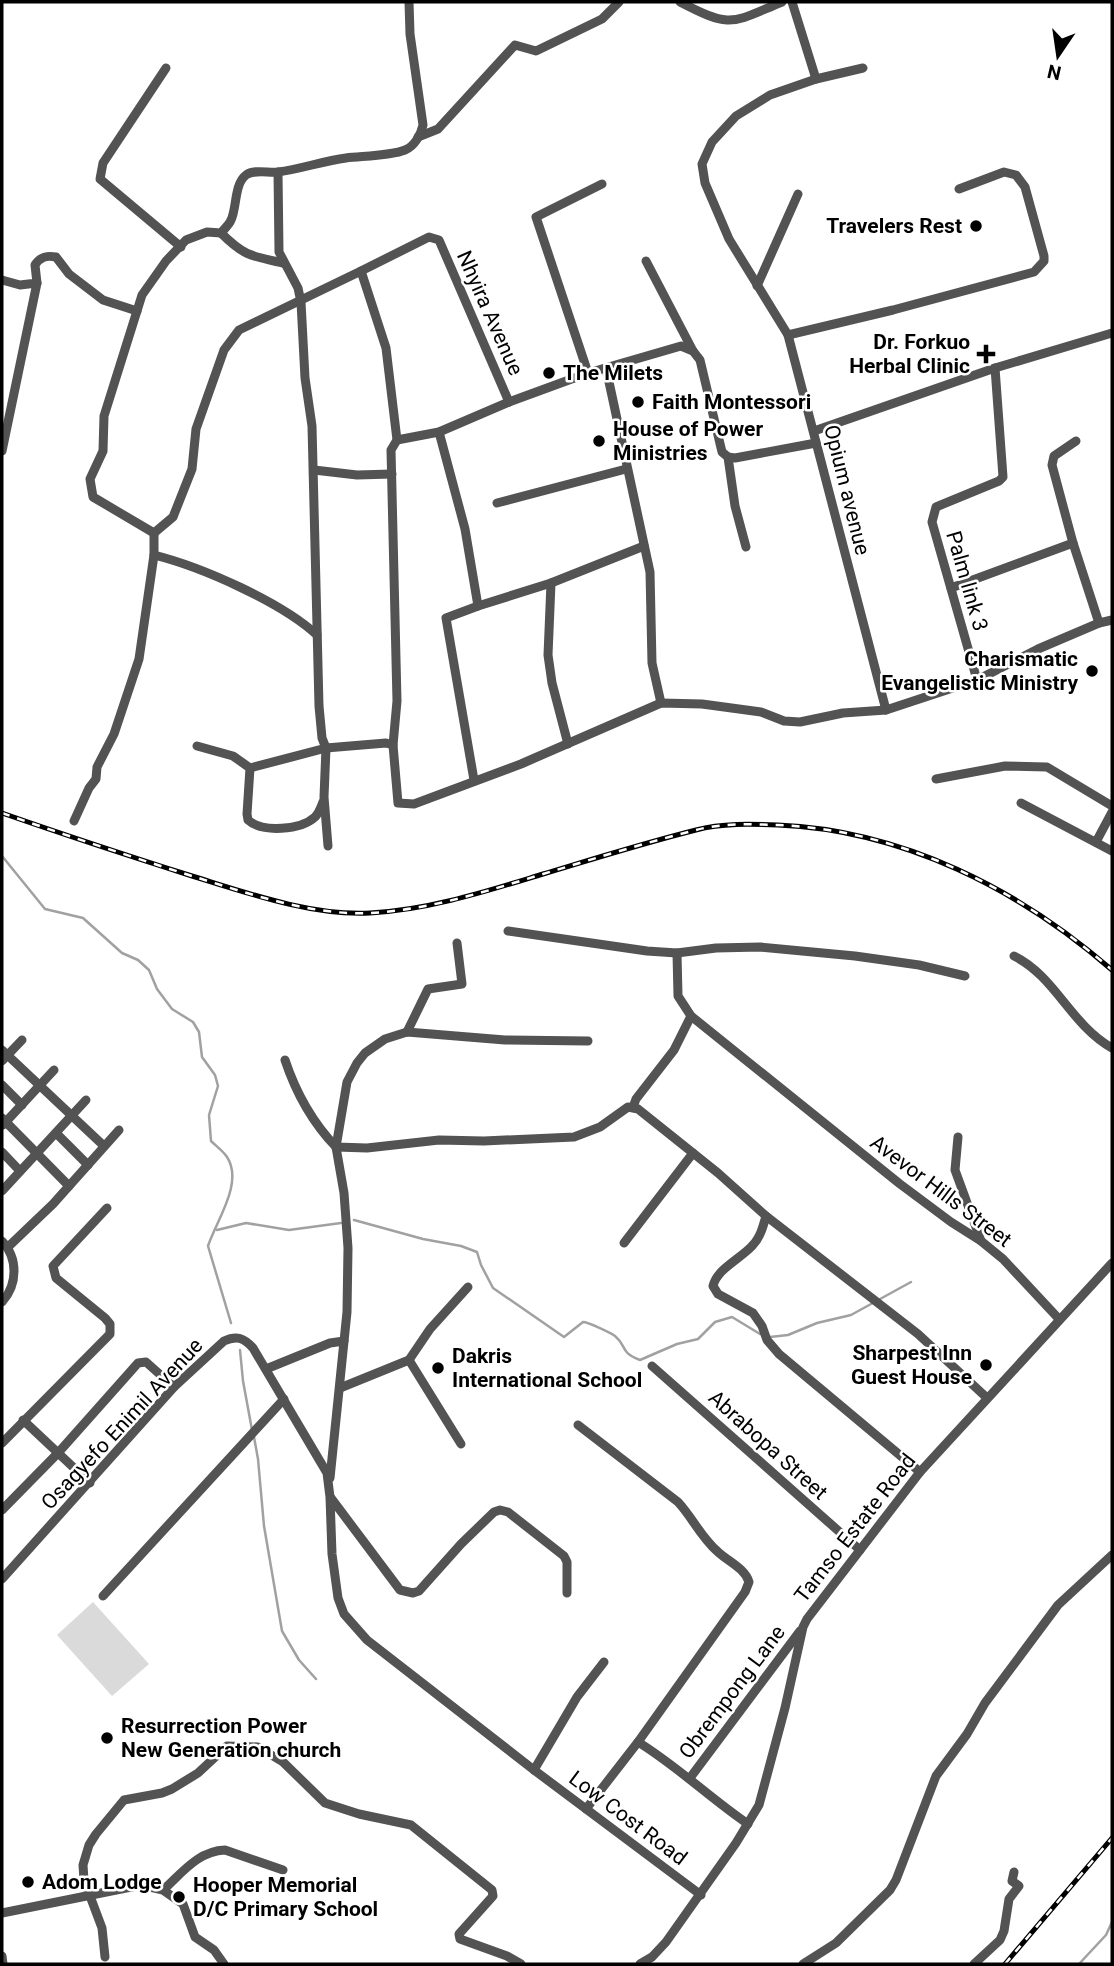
<svg xmlns="http://www.w3.org/2000/svg" width="1114" height="1966" font-family="Roboto,sans-serif">
<style>
.green{fill:#dadada}
.lines{fill:none;stroke-linecap:round;stroke-linejoin:round}
.stream{stroke:#a1a1a1;stroke-width:2.5}
.minor{stroke:#535353;stroke-width:9}
.rail-casing{stroke:#000;stroke-width:5}
.rail{stroke:#fff;stroke-width:2.5;stroke-dasharray:8;stroke-linecap:butt}
.poi-dot{fill:#000;stroke:#fff;stroke-width:2.5}
.labels{text-anchor:middle;dominant-baseline:central;stroke-width:5;stroke-linejoin:round;paint-order:stroke}
.poi-label{font-size:21px;font-weight:bold;fill:#000;stroke:#fff;text-anchor:start}
.street-label{font-size:21px;fill:#000;stroke:#fff}
</style>
<rect width="100%" height="100%" fill="#fff"/>
<!-- green -->
<path class="green" d="M93 1602 149 1664 112 1696 57 1635Z"/>
<g class="lines">
<!-- stream -->
<g class="stream">
<path d="M2 856 45 909 83 918 122 953 138 960 149 970 157 989 172 1009 193 1022 199 1032 202 1057 215 1075 218 1086 209 1115 211 1141C216 1146 223 1151 227 1157 244 1183 216 1221 208 1246L231 1323"/>
<path d="M354 1220 423 1239 461 1246 477 1252 481 1265 493 1288 564 1337 583 1322C588 1322 611 1333 615 1336 628 1347 619 1352 640 1360L677 1344 698 1339 715 1322 732 1317 760 1334"/>
<path d="M217 1230 246 1223 289 1230 341 1223"/>
<path d="M770 1337 788 1335 817 1323 851 1315 911 1282"/>
<path d="M240 1350 243 1381 252 1430"/>
<path d="M254 1437 258 1459 264 1526 282 1631 299 1660 316 1679"/>
<path d="M1079 1964 1106 1935 1112 1922"/>
</g>
<!-- minor -->
<g class="minor">
<path d="M680 2C732 29 731 23 782 2"/>
<path d="M792 2 816 79"/>
<path d="M166 68 103 163 100 179 181 247"/>
<path d="M863 68 816 79 770 95 736 116 712 142 702 164 705 183 729 239 788 335 886 710"/>
<path d="M418 137 438 129 515 45 536 51 602 19 619 2"/>
<path d="M278 172 279 252 298 288 301 302 305 378 312 426 319 706 322 738 326 748 324 797 328 846"/>
<path d="M221 233C244 256 251 256 283 263"/>
<path d="M646 261 693 351"/>
<path d="M361 271 429 237 439 240 509 402"/>
<path d="M2 280 20 285 37 283 35 265C40 257 46 255 56 257L69 274 103 300 137 311"/>
<path d="M757 286 798 194"/>
<path d="M788 335 893 310 1034 272 1044 261V256L1025 187 1016 175 1004 172 959 189"/>
<path d="M606 368 650 572 652 663 661 703"/>
<path d="M588 373 536 217 602 184"/>
<path d="M814 431 995 368 1112 333"/>
<path d="M439 432 465 529 478 606"/>
<path d="M397 440 439 432 509 402 588 373 681 346 693 351 700 360 722 452 728 457 735 458 816 443"/>
<path d="M1076 441 1054 456 1052 465 1073 543 1099 623"/>
<path d="M2 451 37 283"/>
<path d="M728 457 735 506 746 547"/>
<path d="M314 470 357 475 392 474"/>
<path d="M497 503 626 469"/>
<path d="M154 533 173 517 192 469 196 429 224 350 239 330 361 271 386 348 397 440 391 450 397 701 393 745"/>
<path d="M154 533 93 497 90 479 103 451 104 416 142 295 166 261 186 240 207 232 221 233C224 229 229 225 231 220 237 208 234 184 246 175 254 169 268 173 278 172 301 169 323 161 346 158 363 156 390 156 405 150 415 146 421 134 423 125L410 34 409 2"/>
<path d="M154 555C202 567 281 602 317 635"/>
<path d="M551 583 548 655 552 683 568 744"/>
<path d="M951 588 1073 543"/>
<path d="M977 680 932 522 936 507 999 481 1003 477 995 368"/>
<path d="M197 746 233 756 250 768 247 814 248 820C262 833 301 830 315 817 319 813 321 807 323 802"/>
<path d="M250 768 326 748 386 743 393 745 398 803 414 804 521 764 661 703 702 704 761 712 784 721 800 722 843 713 886 710 977 680 1038 649 1099 623 1112 620"/>
<path d="M936 779 1005 766 1047 767 1112 806"/>
<path d="M474 780 446 618 478 606 551 583 644 546"/>
<path d="M1021 803 1112 851"/>
<path d="M74 821 89 788 96 779 97 767 114 734 139 659 154 555V533"/>
<path d="M1096 842 1112 812"/>
<path d="M508 931 647 951 677 953 716 948 760 947 855 956 919 965 965 976"/>
<path d="M677 953 678 996 691 1016 900 1184 951 1222 981 1241 1003 1259 1059 1319"/>
<path d="M1014 956C1055 976 1071 1025 1112 1048"/>
<path d="M407 1032 428 989 462 984 457 943"/>
<path d="M2 1050 104 1146"/>
<path d="M285 1060C296 1093 312 1122 336 1147L367 1148 439 1140 484 1141 574 1137 600 1127 628 1107 638 1109 718 1173 766 1216 918 1334 986 1397"/>
<path d="M2 1061 22 1040"/>
<path d="M2 1085 22 1105"/>
<path d="M633 1107 636 1099 674 1050 691 1016"/>
<path d="M2 1118 69 1186"/>
<path d="M3 1125 54 1070"/>
<path d="M56 1133 88 1165"/>
<path d="M958 1137 955 1170 981 1241"/>
<path d="M2 1152 20 1171"/>
<path d="M2 1191 86 1100"/>
<path d="M766 1216C763 1227 760 1238 752 1246 740 1259 717 1269 713 1286L718 1294 753 1313 762 1326 767 1340 779 1354 920 1472"/>
<path d="M2 1241C18 1258 18 1284 2 1302"/>
<path d="M624 1243 693 1153"/>
<path d="M8 1247 53 1204 119 1130"/>
<path d="M409 1360 461 1444"/>
<path d="M652 1366 860 1550"/>
<path d="M266 1369 330 1343 344 1341"/>
<path d="M340 1388 409 1360 430 1329 468 1287"/>
<path d="M23 1420 90 1483"/>
<path d="M578 1425 678 1502C692 1517 701 1537 717 1551 727 1561 745 1568 749 1582L745 1592 638 1742 586 1809"/>
<path d="M2 1443 110 1334V1324L105 1318 56 1278 53 1266 107 1208"/>
<path d="M330 1478 347 1312 348 1248 344 1193 336 1147 347 1082 357 1063 365 1053 385 1039 407 1032 505 1040 588 1041"/>
<path d="M331 1498 400 1590 413 1593 419 1591 461 1544 494 1512 500 1510 508 1512 564 1556 567 1562V1593"/>
<path d="M2 1510 58 1453 138 1363 146 1362 174 1387"/>
<path d="M2 1579 174 1387 224 1341C237 1335 244 1338 253 1348L327 1473 330 1497 332 1554 338 1598 344 1614 367 1640 534 1770 701 1895"/>
<path d="M103 1596 284 1399"/>
<path d="M638 1742C677 1766 710 1798 748 1824"/>
<path d="M534 1770 577 1697 604 1662"/>
<path d="M690 1778 800 1631"/>
<path d="M163 1890C182 1873 198 1851 225 1850L283 1870"/>
<path d="M2 1913 141 1885 163 1890 183 1904 195 1937 214 1950 224 1964"/>
<path d="M2 1956 3 1964"/>
<path d="M105 1957 102 1928 84 1880 83 1865 89 1845 96 1834 124 1800 162 1793 172 1789 198 1773 227 1746 258 1747 283 1762 325 1803 359 1814 411 1825 492 1890 493 1896 459 1934 460 1939 507 1956 521 1964"/>
<path d="M640 1964 652 1957 666 1942 736 1843 759 1805 785 1708 803 1627 807 1619 920 1472 1112 1263"/>
<path d="M803 1964 836 1943 890 1890 896 1880 936 1776 967 1734 985 1703 1058 1605 1112 1555"/>
<path d="M974 1964 1000 1940 1004 1931 1009 1899 1019 1886 1012 1881 1014 1872"/>
</g>
<defs>
<g id="rail">
<path d="M2 813C65 835 129 856 192 876 247 893 312 916 370 913 429 910 487 891 543 874 593 859 644 843 696 830 722 823 751 824 778 825 902 830 1019 889 1112 970"/>
<path d="M1005 1964 1112 1838"/>
</g>
</defs>
<!-- rail casing -->
<use href="#rail" class="rail-casing"/>
<!-- rail -->
<use href="#rail" class="rail"/>
</g>
<!-- markers -->
<g class="poi-dot">
<circle cx="976" cy="226" r="7"/>
<path d="M982.5 343.5h7v7h7v7h-7v7h-7v-7h-7v-7h7z"/>
<circle cx="549" cy="373" r="7"/>
<circle cx="638" cy="402" r="7"/>
<circle cx="599" cy="441" r="7"/>
<circle cx="1092" cy="671" r="7"/>
<circle cx="986" cy="1365" r="7"/>
<circle cx="438" cy="1368" r="7"/>
<circle cx="107" cy="1738" r="7"/>
<circle cx="28" cy="1882" r="7"/>
<circle cx="179" cy="1897" r="7"/>
</g>
<g class="labels">
<!-- poi labels -->
<g class="poi-label">
<text x="962" y="226" text-anchor="end">Travelers Rest</text>
<text x="970" y="342" text-anchor="end">Dr. Forkuo<tspan x="970" dy="24">Herbal Clinic</tspan></text>
<text x="563" y="373">The Milets</text>
<text x="652" y="402">Faith Montessori</text>
<text x="613" y="429">House of Power<tspan x="613" dy="24">Ministries</tspan></text>
<text x="1078" y="659" text-anchor="end">Charismatic<tspan x="1078" dy="24">Evangelistic Ministry</tspan></text>
<text x="972" y="1353" text-anchor="end">Sharpest Inn<tspan x="972" dy="24">Guest House</tspan></text>
<text x="452" y="1356">Dakris<tspan x="452" dy="24">International School</tspan></text>
<text x="121" y="1726">Resurrection Power<tspan x="121" dy="24">New Generation church</tspan></text>
<text x="42" y="1882">Adom Lodge</text>
<text x="193" y="1885">Hooper Memorial<tspan x="193" dy="24">D/C Primary School</tspan></text>
</g>
<!-- street labels -->
<g class="street-label">
<text transform="translate(490 313) rotate(66)">Nhyira Avenue</text>
<text transform="translate(847 490) rotate(76)">Opium avenue</text>
<text transform="translate(967 581) rotate(74)">Palm link 3</text>
<text transform="translate(941 1191) rotate(37)">Avevor Hills Street</text>
<text transform="translate(122 1424) rotate(-47)">Osagyefo Enimil Avenue</text>
<text transform="translate(768 1445) rotate(42)">Abrabopa Street</text>
<text transform="translate(855 1528) rotate(-52)">Tamso Estate Road</text>
<text transform="translate(732 1692) rotate(-53)">Obrempong Lane</text>
<text transform="translate(628 1818) rotate(37)">Low Cost Road</text>
</g>
</g>
<!-- border -->
<rect width="1114" height="1966" fill="none" stroke="#000000" stroke-width="7"/>
<!-- north arrow -->
<g transform="translate(1058 56) rotate(193)" stroke="#ffffff" stroke-width="5" paint-order="stroke">
<path d="M0-5L12 26L0 18L-12 26Z" fill="#000000"/>
<text y="-10" font-size="19" font-weight="bold" text-anchor="middle" fill="#000000">N</text>
</g>
</svg>
